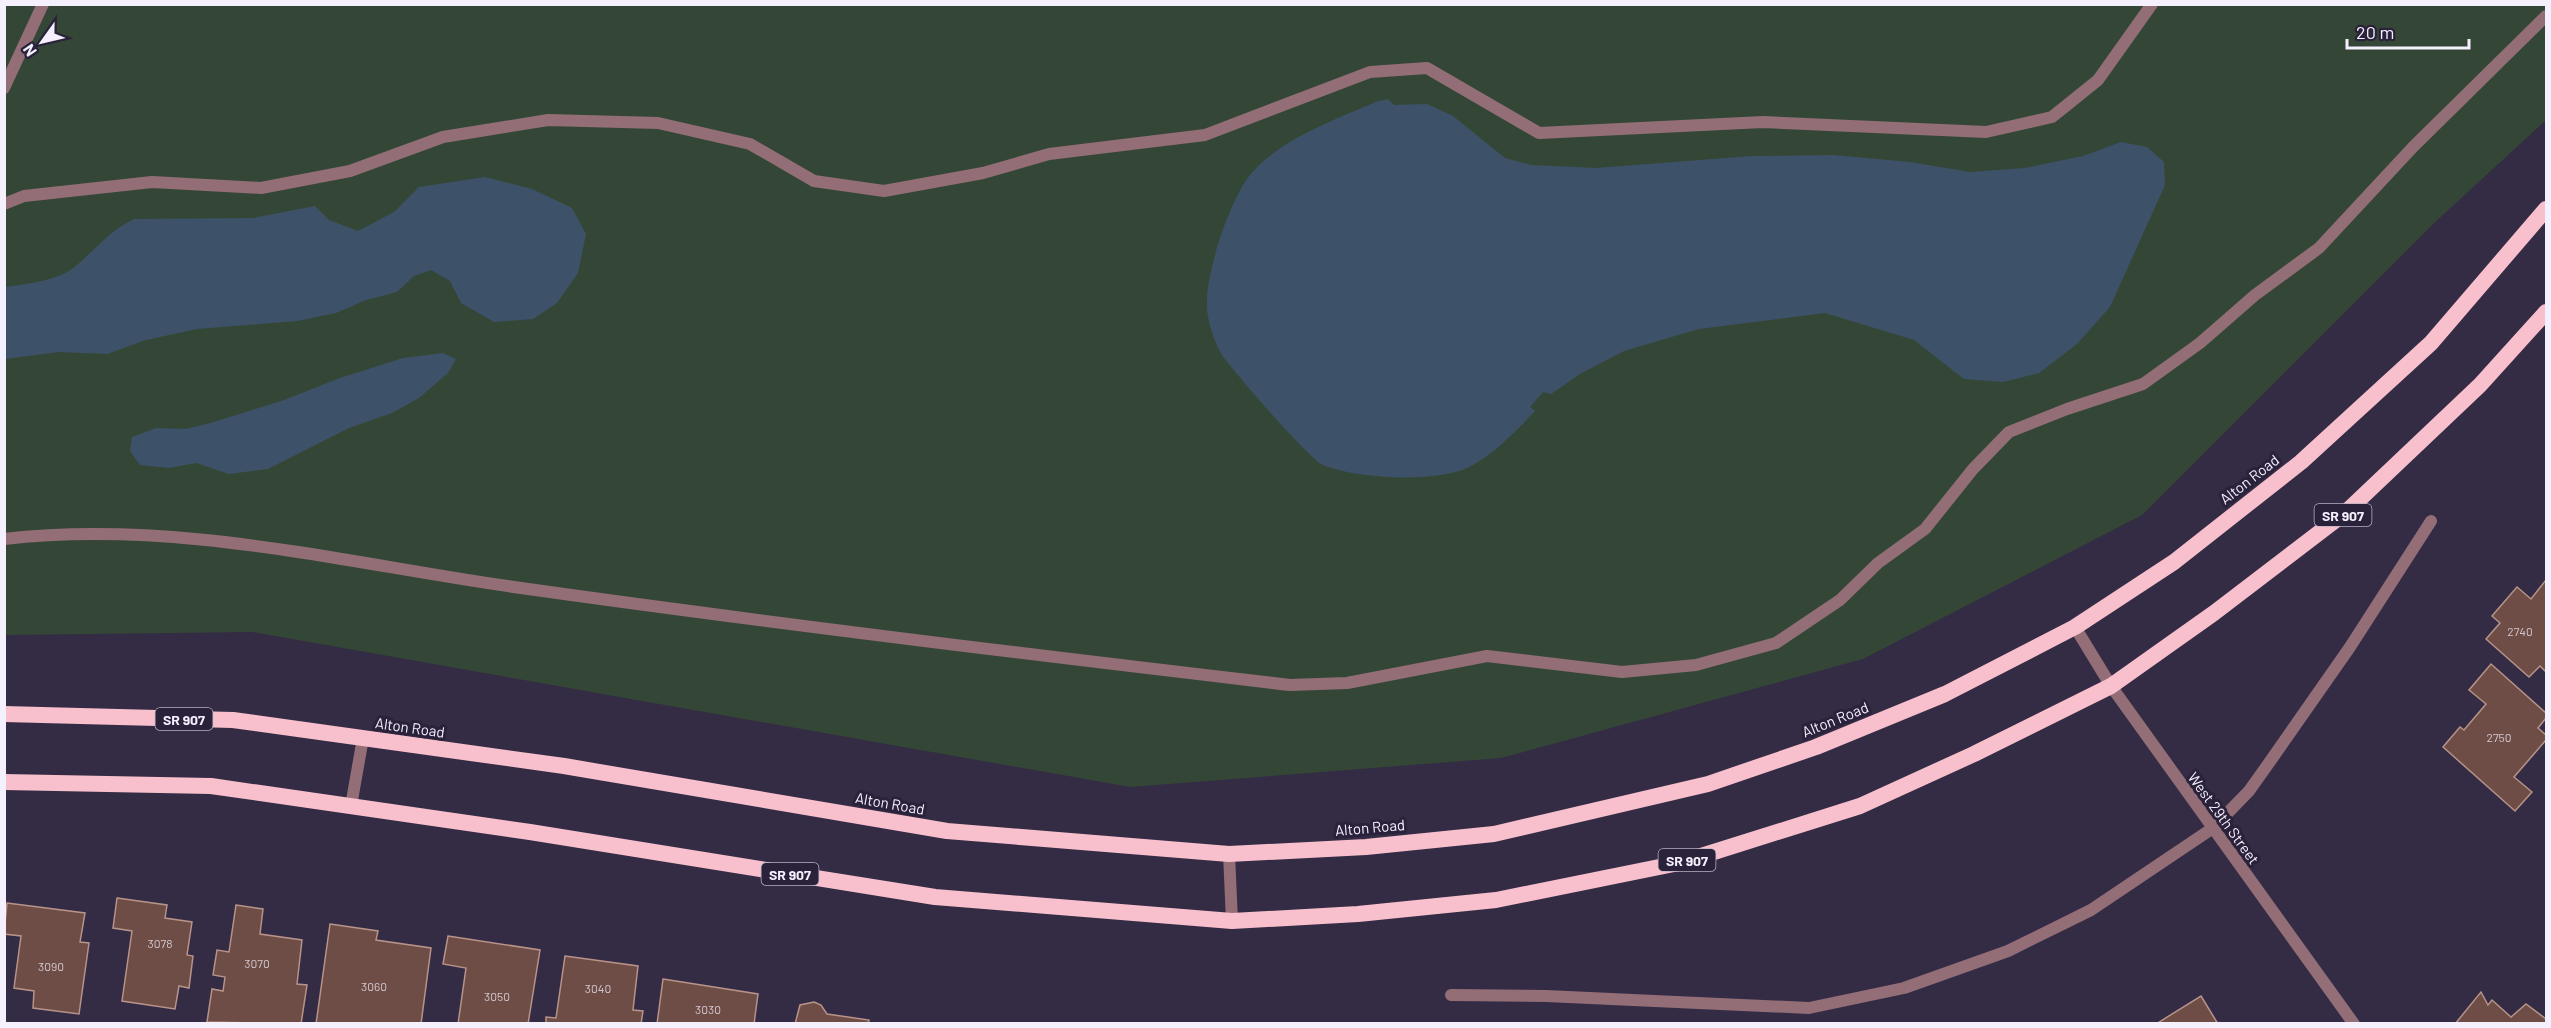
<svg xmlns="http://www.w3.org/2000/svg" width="2551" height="1028" font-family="Barlow,sans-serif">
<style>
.green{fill:#344736}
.water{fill:#3d5268}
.building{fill:#6d4d45;stroke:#b89389;stroke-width:1.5}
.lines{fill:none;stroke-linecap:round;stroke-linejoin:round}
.service{stroke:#936e76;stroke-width:12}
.minor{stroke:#936e76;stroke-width:12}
.trunk{stroke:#f8c0cc;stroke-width:16}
.labels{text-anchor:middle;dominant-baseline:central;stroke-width:6;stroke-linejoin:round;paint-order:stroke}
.number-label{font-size:12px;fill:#d3c7d0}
.shield{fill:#2a213a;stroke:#b8b2c3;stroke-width:1.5}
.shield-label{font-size:14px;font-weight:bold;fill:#f5f0fe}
.street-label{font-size:15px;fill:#f5f0fe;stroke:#2a213a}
</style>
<rect width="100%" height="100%" fill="#342b45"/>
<!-- green -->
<path class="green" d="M2546 4V120L2432 225 2142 515 1863 659 1501 758 1130 787 252 632 5 635 4 5Z"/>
<!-- water -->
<g class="water">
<path d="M1388 99 1394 105 1427 104 1453 116 1505 158 1531 165 1596 168 1752 156 1833 155 1910 162 1970 172 2025 168 2083 156 2121 142 2147 147 2164 162 2165 185 2110 307 2077 344 2039 373 2003 382 1964 379 1914 340 1825 313 1699 329 1624 351 1580 374 1551 394 1543 392 1530 407 1535 411C1516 431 1497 451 1473 465 1441 484 1357 479 1323 465 1310 460 1232 370 1222 355 1215 344 1207 320 1207 307 1205 275 1229 201 1250 175 1281 138 1335 120 1378 101Z"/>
<path d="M485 177 532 189 572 208 586 234 578 273 557 303 533 319 494 322 461 303 450 281 431 270 414 276 397 292 366 300 336 313 297 321 197 329 146 340 107 354 59 352 5 359V287C22 285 58 280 72 269 94 252 108 231 134 219L253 218 315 206 329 220 358 231 394 212 419 187Z"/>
<path d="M443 353 456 359 448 373 419 398 392 413 349 428 268 469 229 474 196 463 169 468 140 465 130 451 132 437 156 428 186 429 214 422 284 400 340 378 403 358Z"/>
</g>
<!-- building -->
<g class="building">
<path d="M2546 580V672L2540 666 2529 677 2486 639 2500 623 2492 616 2517 587 2531 599Z"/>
<path d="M2491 664 2546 713V718L2538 728 2546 735V740L2514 777 2532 792 2515 811 2443 747 2460 727 2464 730 2486 704 2469 690Z"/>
<path d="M117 898 167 905 165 918 192 922 187 955 193 956 189 988 179 986 175 1009 122 1001 132 931 113 928Z"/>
<path d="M7 903 85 913 80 942 89 943 79 1014 33 1008 34 991 14 988 21 936 4 934Z"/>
<path d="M236 905 263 909 260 934 302 940 297 984 307 985 301 1024 207 1022 212 989 223 991 225 977 213 975 217 950 229 952Z"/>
<path d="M330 924 378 931 376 940 431 948 421 1024H316Z"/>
<path d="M448 936 540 950 528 1024H458L466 968 443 964Z"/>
<path d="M565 956 638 966 633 1010 643 1011 641 1024H546V1017L556 1018Z"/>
<path d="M663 979 758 994 754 1024H657Z"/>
<path d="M2481 992 2488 1005 2492 1000 2511 1017 2526 1004 2546 1019V1024H2455Z"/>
<path d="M2201 996 2218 1024H2156Z"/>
<path d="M814 1002 821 1005 827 1014 869 1020 868 1024H795L800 1005Z"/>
</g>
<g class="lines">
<!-- service -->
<g class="service">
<path d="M4 88 43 4"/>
<path d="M4 204 24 196 152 182 261 188 350 171 443 137 548 120 658 123 750 144 814 181 884 191 983 173 1049 154 1205 135 1370 72 1427 68 1539 133 1763 122 1986 132 2052 117 2098 80 2152 4"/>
<path d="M4 539C179 519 349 564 521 588 777 624 1033 655 1290 685L1347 683 1487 656 1622 672 1696 665 1776 643 1840 600 1878 563 1925 529 1973 469 2009 432 2067 409 2143 384 2200 343 2255 295 2319 248 2413 147 2546 16"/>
<path d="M351 806 363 738"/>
<path d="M1229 854 1232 921"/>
<path d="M1451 995 1546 996 1809 1008 1904 988 2008 951 2091 910 2213 828 2249 791 2271 760 2350 647 2431 521"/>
</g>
<!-- minor -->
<path class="minor" d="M2075 627 2111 686 2354 1024"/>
<!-- trunk -->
<g class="trunk">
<path d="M4 714 233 720 564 766 947 831 1229 854 1366 847 1494 834 1708 784 1816 747 1945 694 2075 627 2174 562 2301 462 2431 343 2546 209"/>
<path d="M4 782 211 786 530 832 935 897 1232 921 1358 914 1496 900 1679 863 1860 806 1974 754 2111 686 2214 613 2345 513 2480 385 2546 312"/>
</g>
</g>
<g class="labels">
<!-- number labels -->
<g class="number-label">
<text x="2520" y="631">2740</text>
<text x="2499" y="737">2750</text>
<text x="160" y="943">3078</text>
<text x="257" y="963">3070</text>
<text x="51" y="966">3090</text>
<text x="374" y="986">3060</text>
<text x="598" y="988">3040</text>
<text x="497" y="996">3050</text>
<text x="708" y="1009">3030</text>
</g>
<!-- shield labels -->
<g class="shield">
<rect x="2314.5" y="504" width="57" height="22" rx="4.5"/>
<rect x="155.5" y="708" width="57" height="22" rx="4.5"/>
<rect x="1658.5" y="849" width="57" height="22" rx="4.5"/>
<rect x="761.5" y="863" width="57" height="22" rx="4.5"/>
</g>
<g class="shield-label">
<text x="2343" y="515">SR 907</text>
<text x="184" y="719">SR 907</text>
<text x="1687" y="860">SR 907</text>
<text x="790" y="874">SR 907</text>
</g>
<!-- street labels -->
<g class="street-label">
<text transform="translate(2249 479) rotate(-38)">Alton Road</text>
<text transform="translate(1835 719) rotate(-22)">Alton Road</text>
<text transform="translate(410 727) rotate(8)">Alton Road</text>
<text transform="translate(890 803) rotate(10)">Alton Road</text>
<text transform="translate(2224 818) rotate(54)">West 29th Street</text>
<text transform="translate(1370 827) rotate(-5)">Alton Road</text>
</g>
</g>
<!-- border -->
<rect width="2551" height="1028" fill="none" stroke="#f5f0fe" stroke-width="12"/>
<!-- north arrow -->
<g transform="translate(42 42) rotate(236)" stroke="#2a213a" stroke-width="4.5" paint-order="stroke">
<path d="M0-4.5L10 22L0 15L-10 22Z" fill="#f5f0fe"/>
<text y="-9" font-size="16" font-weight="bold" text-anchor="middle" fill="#f5f0fe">N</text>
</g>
<!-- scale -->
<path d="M2347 39v9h122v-9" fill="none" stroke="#f5f0fe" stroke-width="3"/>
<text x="2356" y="39" font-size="18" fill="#f5f0fe" stroke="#2a213a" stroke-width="4.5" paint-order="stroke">20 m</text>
</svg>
